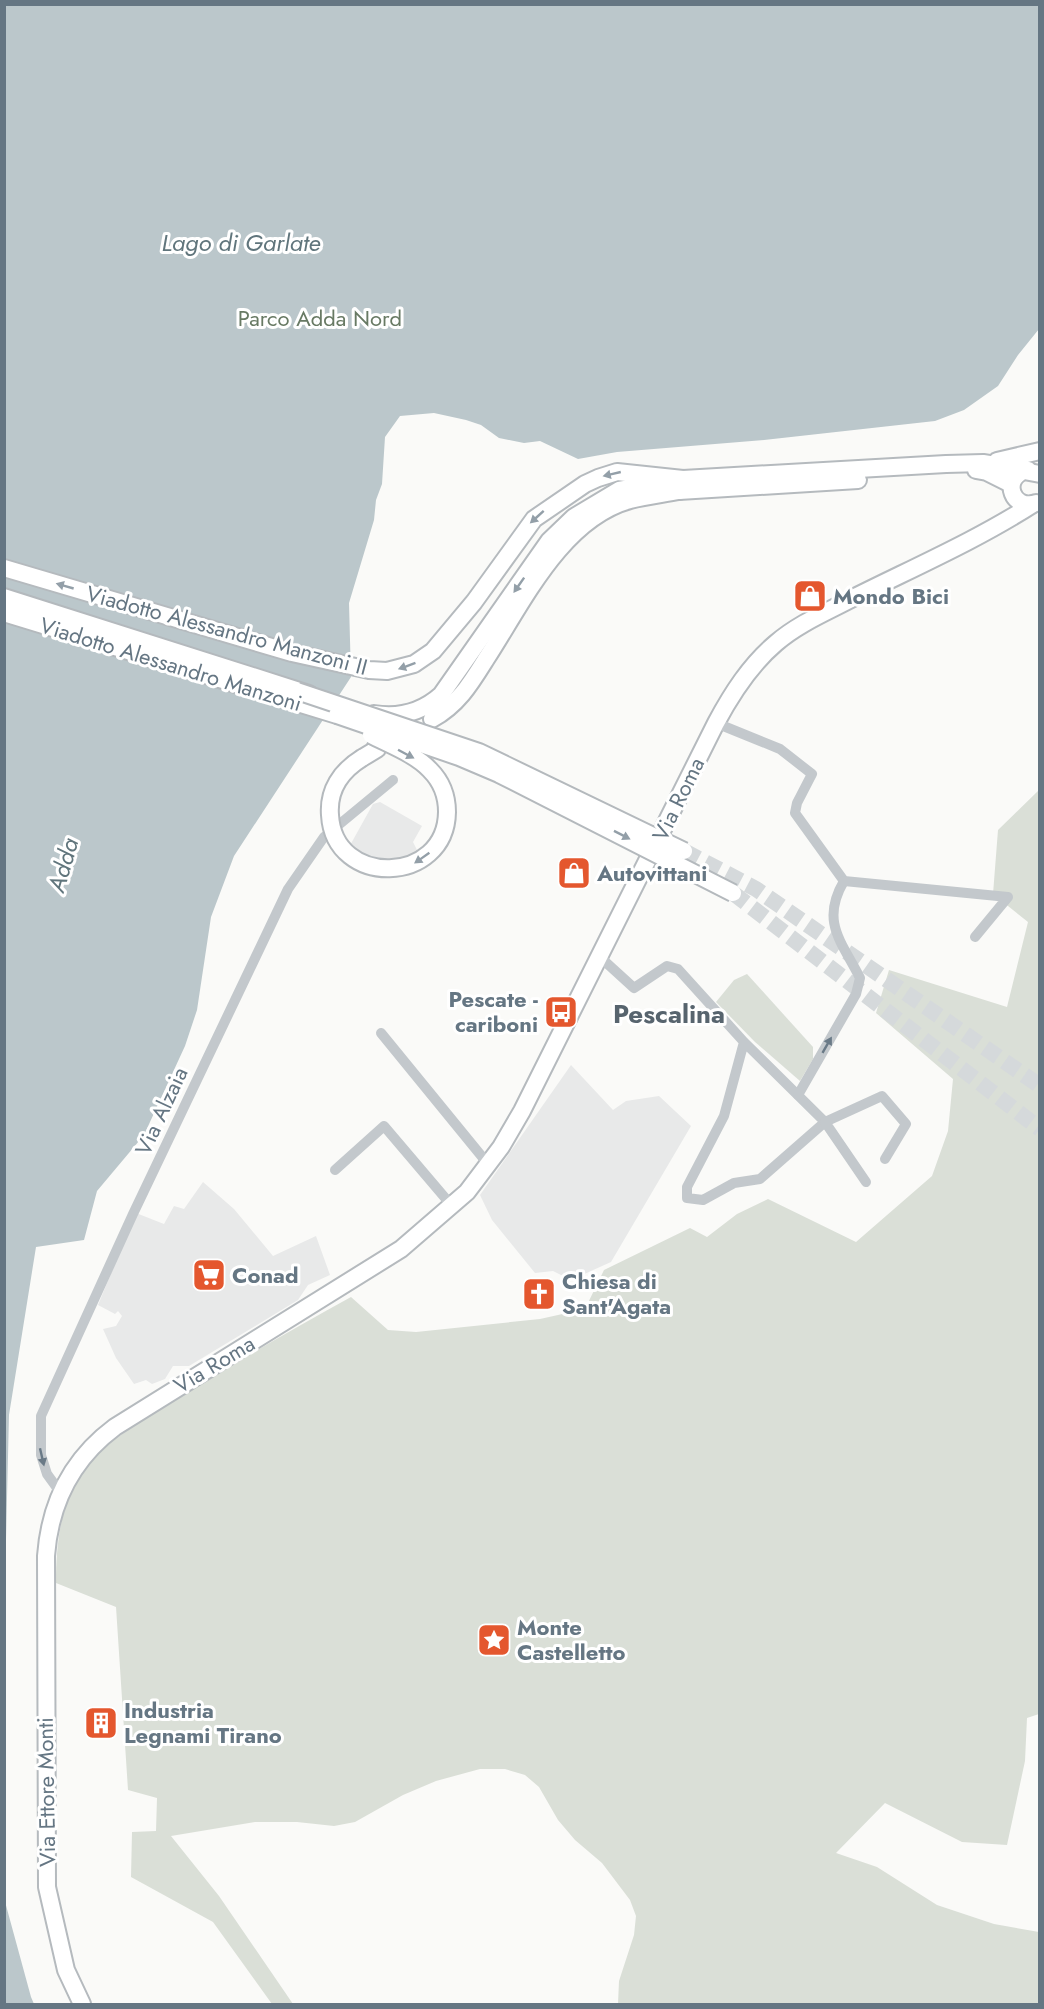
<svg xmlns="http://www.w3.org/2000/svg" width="1044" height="2009" font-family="Jost,sans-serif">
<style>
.built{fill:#e8e9e9}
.green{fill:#dadfd7}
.water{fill:#bbc7cb}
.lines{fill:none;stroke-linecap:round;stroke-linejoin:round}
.trunk-tunnel{stroke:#d5d9db;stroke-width:16;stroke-dasharray:16 8;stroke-linecap:butt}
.primary-casing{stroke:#b5babe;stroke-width:20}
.trunk-casing{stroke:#b4b9bd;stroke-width:20}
.minor{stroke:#c3c8cc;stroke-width:10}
.primary{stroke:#fff;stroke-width:16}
.trunk{stroke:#fff;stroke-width:16}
.trunk-bridge-casing{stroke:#b4b9bd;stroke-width:20;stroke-linecap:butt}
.trunk-bridge{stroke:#fff;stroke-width:16}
.oneway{fill:#939fa8}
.oneway2{fill:#6a7a87}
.labels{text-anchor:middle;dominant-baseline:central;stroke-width:6;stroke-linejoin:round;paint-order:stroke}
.park-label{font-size:22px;fill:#687a64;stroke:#fff}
.poi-label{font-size:22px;font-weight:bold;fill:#657683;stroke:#fff;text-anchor:start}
.street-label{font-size:22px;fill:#657683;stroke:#fff}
.water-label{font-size:24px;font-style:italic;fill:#60757c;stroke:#fff}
.quarter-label{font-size:26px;font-weight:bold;fill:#57646e;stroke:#fff}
</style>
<rect width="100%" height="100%" fill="#fafaf8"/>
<!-- built -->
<g class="built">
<path d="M380 802 422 826 413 842 423 862 384 875 365 872 343 858 373 804Z"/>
<path d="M571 1065 613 1110 626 1101 659 1096 691 1126 611 1262 571 1280 553 1271 535 1273 492 1220 480 1195Z"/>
<path d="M203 1182 234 1209 273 1256 316 1236 330 1275 308 1285 298 1300 189 1366H173L165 1379 152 1384 146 1380 134 1384 116 1358 103 1329 116 1326 122 1316 118 1311 115 1314 98 1305 136 1213 164 1224 174 1206 184 1209Z"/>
</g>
<!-- green -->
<g class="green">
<path d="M1039 790V1714L1027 1718 1025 1761 1007 1845 962 1842 885 1803 836 1853 877 1867 937 1905 994 1924 1039 1932V2004H618L619 1981 634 1935 636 1916 630 1900 602 1863 575 1840 558 1820 539 1787 525 1775 505 1769H480L436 1781 403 1795 355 1822 334 1826 297 1822H255L171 1836 219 1896 293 2004H272L213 1922 131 1877 132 1832 156 1831 157 1798 128 1790 116 1607 56 1583C56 1546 60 1505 81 1474 102 1443 136 1425 166 1406 226 1367 288 1332 351 1297L388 1330 416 1332 540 1319 585 1309 604 1270 690 1228 707 1237 737 1214 768 1199 856 1242 932 1176 948 1131 953 1079 876 1013 889 970 1007 1007 1028 922 993 894 998 830Z"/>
<path d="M747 974 813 1047V1059L800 1081 755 1042 716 1002 734 980Z"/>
</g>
<!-- water -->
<g class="water">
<path d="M5 5H1039V329L1018 355 998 386 964 410 935 421 764 440 617 452 578 459 540 441 524 443 499 438 481 425 466 420 434 413 400 416 385 437 382 484 376 500 374 520 349 603 351 677 234 856 211 917 197 1010 185 1046 144 1135 97 1191 84 1240 36 1247 9 1415 5 1581Z"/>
<path d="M4 1898 31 1997 34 2004H5Z"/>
</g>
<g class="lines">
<!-- trunk-tunnel -->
<g class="trunk-tunnel">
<path d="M684 851 756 889 1040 1086"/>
<path d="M733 893 1040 1129"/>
</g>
<defs>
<g id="primary">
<path d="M997 461 1040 451"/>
<path d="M976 470 987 472 1011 484"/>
<path d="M679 491 858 480"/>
<path d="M1036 503C1013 511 1001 480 1024 471L1040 474"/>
<path d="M4 568 292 653 369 670 387 671 414 664 433 651 474 602 534 519 585 484 598 478 617 472 683 479 946 464 983 463 1028 470"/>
<path d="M82 2004 66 1970 47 1887 46 1556C50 1502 72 1459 115 1427L401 1249 467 1192 501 1147 522 1111 716 723C732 693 750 665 776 643 799 623 829 611 855 597 915 567 977 540 1033 504"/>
</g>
<g id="trunk">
<path d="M4 597 309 694"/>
<path d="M4 613 337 715"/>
<path d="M374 714C399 718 422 712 441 695L549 541 574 517 619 490 683 479"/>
<path d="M432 719C458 705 471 683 486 659 522 604 561 519 630 500 646 496 663 494 679 491"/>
<path d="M362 758 377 749"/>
</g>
</defs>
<!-- primary casing -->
<use href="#primary" class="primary-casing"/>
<!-- trunk casing -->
<use href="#trunk" class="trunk-casing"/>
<!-- minor -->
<g class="minor">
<path d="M716 723 780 749 812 774 797 803 795 813 844 881 1008 897 975 937"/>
<path d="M600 957 634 988 667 966 678 969 744 1042 825 1122 760 1179 734 1183 703 1200 687 1198V1187L724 1116 744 1042"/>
<path d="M381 1033 488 1164"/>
<path d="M798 1095 856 994 860 978C842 942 820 922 844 881"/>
<path d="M335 1170 384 1126 452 1206"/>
<path d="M866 1182 825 1122 882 1096 906 1124 885 1159"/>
<path d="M60 1492 47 1474 41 1455V1416L133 1214 288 889 324 837 393 780"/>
</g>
<!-- primary -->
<use href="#primary" class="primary"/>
<!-- trunk -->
<use href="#trunk" class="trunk"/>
<defs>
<g id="trunk-bridge">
<path d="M297 691 479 752 684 851"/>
<path d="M337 715 459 757 499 774 733 893"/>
<path d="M362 758C341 771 328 790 330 815 334 888 446 885 447 812 447 796 441 781 430 770 415 754 390 745 371 735"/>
</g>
</defs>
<!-- trunk-bridge casing -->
<use href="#trunk-bridge" class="trunk-bridge-casing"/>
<!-- trunk-bridge -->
<use href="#trunk-bridge" class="trunk-bridge"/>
</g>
<!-- one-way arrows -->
<defs><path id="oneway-solid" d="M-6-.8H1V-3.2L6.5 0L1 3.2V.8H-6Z" transform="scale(1.5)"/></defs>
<g class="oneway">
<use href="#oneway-solid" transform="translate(612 474) rotate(167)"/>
<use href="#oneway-solid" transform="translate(537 517) rotate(138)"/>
<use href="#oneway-solid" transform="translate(519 585) rotate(125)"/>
<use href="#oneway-solid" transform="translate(65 586) rotate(-164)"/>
<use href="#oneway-solid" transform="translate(407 666) rotate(160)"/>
<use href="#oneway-solid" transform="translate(406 754) rotate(28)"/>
<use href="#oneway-solid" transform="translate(622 835) rotate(27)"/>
<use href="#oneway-solid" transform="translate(422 858) rotate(145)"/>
</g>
<g class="oneway2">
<use href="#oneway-solid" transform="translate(827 1045) rotate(-60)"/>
<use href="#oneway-solid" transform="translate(42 1457) rotate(77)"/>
</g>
<!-- icons -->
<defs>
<symbol id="shop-square" viewBox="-11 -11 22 22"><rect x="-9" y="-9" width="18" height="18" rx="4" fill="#e4572e" stroke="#fff"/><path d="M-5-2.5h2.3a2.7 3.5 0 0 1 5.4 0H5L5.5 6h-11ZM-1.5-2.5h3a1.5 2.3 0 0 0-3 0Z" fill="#fff"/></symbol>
<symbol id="bus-square" viewBox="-11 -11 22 22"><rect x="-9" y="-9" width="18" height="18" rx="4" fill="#e4572e" stroke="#fff"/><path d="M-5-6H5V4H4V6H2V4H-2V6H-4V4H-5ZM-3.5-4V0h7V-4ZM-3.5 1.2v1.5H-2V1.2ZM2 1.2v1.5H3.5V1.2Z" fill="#fff"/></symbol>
<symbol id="supermarket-square" viewBox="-11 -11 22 22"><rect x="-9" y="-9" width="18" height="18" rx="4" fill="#e4572e" stroke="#fff"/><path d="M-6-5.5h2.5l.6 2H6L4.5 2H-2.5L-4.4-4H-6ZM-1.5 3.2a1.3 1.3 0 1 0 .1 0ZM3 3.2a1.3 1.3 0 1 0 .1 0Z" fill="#fff"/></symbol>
<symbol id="church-square" viewBox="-11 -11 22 22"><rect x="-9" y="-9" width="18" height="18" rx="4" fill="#e4572e" stroke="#fff"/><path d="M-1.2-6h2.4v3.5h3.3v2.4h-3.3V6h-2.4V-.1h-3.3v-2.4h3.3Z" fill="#fff"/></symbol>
<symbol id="sight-square" viewBox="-11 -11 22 22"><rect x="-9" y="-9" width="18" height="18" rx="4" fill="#e4572e" stroke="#fff"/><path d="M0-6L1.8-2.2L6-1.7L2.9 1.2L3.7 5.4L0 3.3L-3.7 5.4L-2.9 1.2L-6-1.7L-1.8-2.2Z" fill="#fff"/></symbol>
<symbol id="building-square" viewBox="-11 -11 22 22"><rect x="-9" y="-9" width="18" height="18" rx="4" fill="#e4572e" stroke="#fff"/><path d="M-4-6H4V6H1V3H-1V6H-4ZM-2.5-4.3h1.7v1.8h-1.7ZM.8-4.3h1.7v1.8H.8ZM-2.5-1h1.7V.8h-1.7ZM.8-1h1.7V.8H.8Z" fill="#fff"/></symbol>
</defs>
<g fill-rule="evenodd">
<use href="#shop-square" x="791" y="577" width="38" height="38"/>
<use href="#shop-square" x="555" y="854" width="38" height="38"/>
<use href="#bus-square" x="542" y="993" width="38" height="38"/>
<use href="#supermarket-square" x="190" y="1256" width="38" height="38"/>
<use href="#church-square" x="520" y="1275" width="38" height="38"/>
<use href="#sight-square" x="475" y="1621" width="38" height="38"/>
<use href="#building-square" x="82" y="1704" width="38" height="38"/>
</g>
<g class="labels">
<!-- park labels -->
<g class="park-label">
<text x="320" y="318">Parco Adda Nord</text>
</g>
<!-- poi labels -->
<g class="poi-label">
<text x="833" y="596">Mondo Bici</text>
<text x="597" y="873">Autovittani</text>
<text x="538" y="999" text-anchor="end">Pescate -<tspan x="538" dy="25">cariboni</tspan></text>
<text x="232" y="1275">Conad</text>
<text x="562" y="1281">Chiesa di<tspan x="562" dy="25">Sant'Agata</tspan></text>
<text x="517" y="1627">Monte<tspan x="517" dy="25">Castelletto</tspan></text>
<text x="124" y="1710">Industria<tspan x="124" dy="25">Legnami Tirano</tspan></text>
</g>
<!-- street labels -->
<g class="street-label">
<text transform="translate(227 630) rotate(15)">Viadotto Alessandro Manzoni II</text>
<text transform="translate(171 664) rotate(17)">Viadotto Alessandro Manzoni</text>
<text transform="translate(678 799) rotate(-64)">Via Roma</text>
<text transform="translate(161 1111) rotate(-65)">Via Alzaia</text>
<text transform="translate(214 1364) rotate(-31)">Via Roma</text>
<text transform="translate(46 1792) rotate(-91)">Via Ettore Monti</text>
</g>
<!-- water labels -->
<g class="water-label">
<text x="241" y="242">Lago di Garlate</text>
<text transform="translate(63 865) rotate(-74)">Adda</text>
</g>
<!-- quarter labels -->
<g class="quarter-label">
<text x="669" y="1014">Pescalina</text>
</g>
</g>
<!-- border -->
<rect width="1044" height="2009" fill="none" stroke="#657683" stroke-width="12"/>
</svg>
